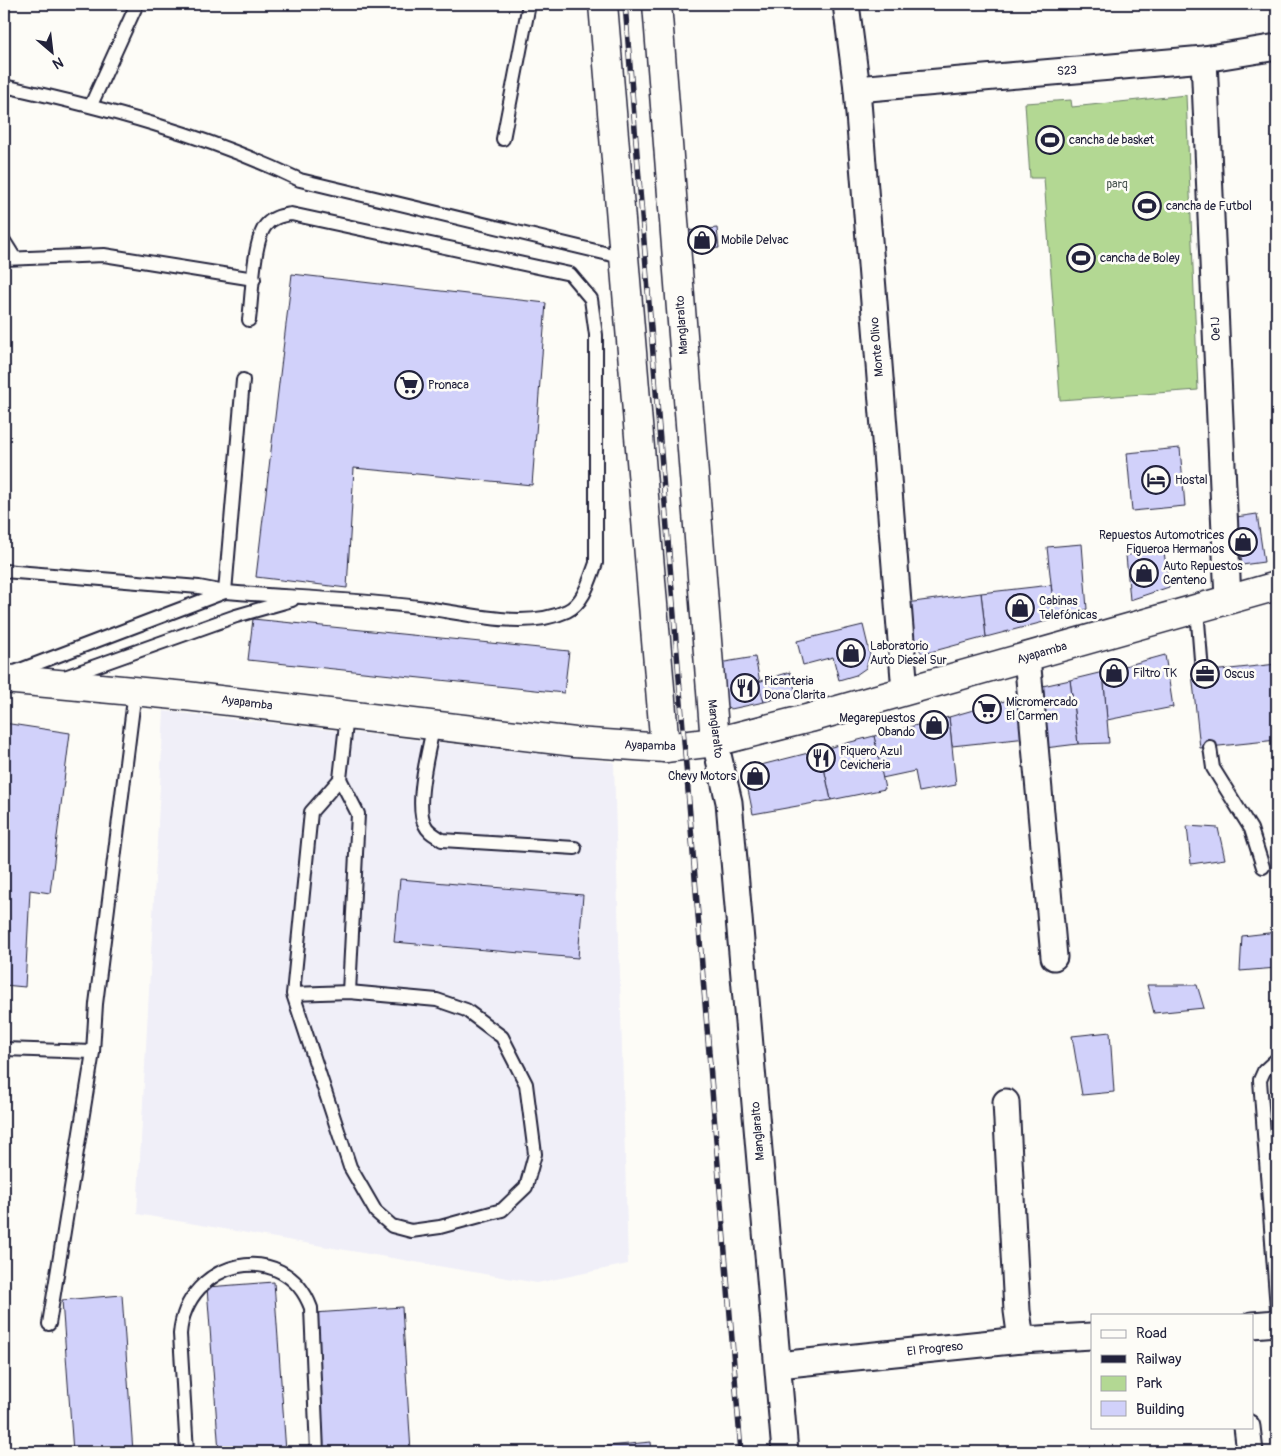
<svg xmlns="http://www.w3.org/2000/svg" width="1281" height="1456" font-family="Pangolin,sans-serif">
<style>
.built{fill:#f0eff8}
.green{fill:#b3d893;stroke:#6a7d67}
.building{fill:#d1d1fa;stroke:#22223b}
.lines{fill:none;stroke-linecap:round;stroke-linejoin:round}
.service-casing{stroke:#22223b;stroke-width:16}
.minor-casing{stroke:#22223b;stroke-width:29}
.secondary-casing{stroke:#22223b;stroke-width:31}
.service{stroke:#fdfcf7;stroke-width:12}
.minor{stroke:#fdfcf7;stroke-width:25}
.secondary{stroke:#fdfcf7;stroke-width:28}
.rail-casing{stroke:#22223b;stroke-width:5.5}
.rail{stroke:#fdfcf7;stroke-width:4;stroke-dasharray:11;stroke-linecap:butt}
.labels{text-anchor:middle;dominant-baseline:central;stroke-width:5;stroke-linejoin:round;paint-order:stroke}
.street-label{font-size:12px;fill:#22223b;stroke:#fdfcf7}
.poi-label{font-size:12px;fill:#22223b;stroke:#fdfcf7;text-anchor:start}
.park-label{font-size:12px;fill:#4e5955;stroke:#fdfcf7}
</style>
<rect width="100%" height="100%" fill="#fdfcf7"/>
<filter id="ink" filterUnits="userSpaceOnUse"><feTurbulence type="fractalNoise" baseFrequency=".02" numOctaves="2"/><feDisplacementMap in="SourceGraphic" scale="10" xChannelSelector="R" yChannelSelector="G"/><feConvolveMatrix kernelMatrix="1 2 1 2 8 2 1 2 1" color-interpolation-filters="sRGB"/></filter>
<g filter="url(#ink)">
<!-- built -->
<path class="built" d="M164 711 614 762 628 1264 537 1283 137 1214Z"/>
<!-- green -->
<path class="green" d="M1186 95 1198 390 1060 400 1044 178H1030L1025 103 1071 100 1072 107Z"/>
<!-- building -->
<g class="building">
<path d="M717 228 719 248 688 251 686 231Z"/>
<path d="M292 274 546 303 532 485 354 468 347 588 256 577Z"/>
<path d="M1180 448 1185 506 1132 511 1127 453Z"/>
<path d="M1257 514 1264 562 1242 565 1236 517Z"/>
<path d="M1082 544 1087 609 1055 619 1047 547Z"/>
<path d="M1164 552 1169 587 1130 600 1126 555Z"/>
<path d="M1051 585 1055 619 986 637 981 593Z"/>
<path d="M981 593 986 637 923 654 912 641 906 603Z"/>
<path d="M253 619 569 651 564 693 248 660Z"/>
<path d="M863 625 870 654 866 668 856 675 839 680 833 657 803 665 797 641Z"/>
<path d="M1165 655 1173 707 1107 720 1103 672Z"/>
<path d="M755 657 764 702 731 709 719 702 713 664Z"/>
<path d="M1277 664V740L1200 748 1192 673Z"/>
<path d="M790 672 796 693 764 702 758 682Z"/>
<path d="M1103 672 1109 743 1078 744 1070 680Z"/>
<path d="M1070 680 1078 744 1045 748 1038 687Z"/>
<path d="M1022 696 1027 738 952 746 949 717Z"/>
<path d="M949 717 956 785 919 792 915 771 882 778 874 736Z"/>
<path d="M4 723 70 733 50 893 30 890 25 987 4 985Z"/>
<path d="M874 736 885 789 831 800 820 750Z"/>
<path d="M820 750 831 800 753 814 746 780 757 766Z"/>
<path d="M1187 826 1218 828 1225 859 1191 864Z"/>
<path d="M400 879 583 895 578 958 394 942Z"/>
<path d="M1277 932V968L1240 971 1242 936Z"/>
<path d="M1147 985H1197L1204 1008 1154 1013Z"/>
<path d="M1110 1032 1114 1092 1082 1095 1072 1036Z"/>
<path d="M274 1282 286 1452H219L207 1287Z"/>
<path d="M122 1295 133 1452H73L62 1300Z"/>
<path d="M402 1307 411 1452H323L314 1313Z"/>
<path d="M651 1442 652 1452H543Z"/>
</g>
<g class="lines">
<defs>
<g id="service">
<path d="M4 86C105 108 207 135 300 180L625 258"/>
<path d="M91 105 137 4"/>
<path d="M503 139 529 4"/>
<path d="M4 241 14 257"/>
<path d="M4 259 104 255 254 279"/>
<path d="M4 571 199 587 225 592C289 597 354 599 418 607 463 612 524 631 567 611 584 603 590 579 596 563V335L591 299 570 274 291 214C281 216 273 217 266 225 253 240 252 298 249 320"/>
<path d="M1197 609 1202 672"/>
<path d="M12 673 225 592 243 380"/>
<path d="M62 678 236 616 292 600"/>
<path d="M434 725C429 747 414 806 425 825 428 832 435 835 442 840L575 848"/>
<path d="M1210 747 1213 768 1251 829 1263 867"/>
<path d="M340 779 358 814 349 992"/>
<path d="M293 994 349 992 437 1000 466 1010 502 1037 526 1084 535 1154 526 1187 502 1210 440 1227 411 1231 392 1226 376 1212 350 1167 293 994 311 812 340 779 347 715"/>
<path d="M4 1049 93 1052 96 1004 135 691"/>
<path d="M1277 1059 1264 1071 1260 1080 1277 1309"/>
<path d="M49 1324 93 1052"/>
<path d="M187 1452 180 1334C186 1259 285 1237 311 1308L317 1452"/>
</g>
<g id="minor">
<path d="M846 4 857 89 905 691"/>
<path d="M1204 59 1228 600"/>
<path d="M857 89 1204 59 1277 47"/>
<path d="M1027 657 1054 957"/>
<path d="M715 742 729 802 785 1452"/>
<path d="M1006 1102 1017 1311 1021 1340"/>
<path d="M1252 1325 1277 1323"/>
<path d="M778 1365 1021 1340 1092 1336"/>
<path d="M1247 1427 1250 1452"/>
</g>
<g id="secondary">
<path d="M603 4 665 748"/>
<path d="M657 4 715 742"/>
<path d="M4 679 186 696 575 742 665 748 715 742 810 718 1277 586"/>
</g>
</defs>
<!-- service casing -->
<use href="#service" class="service-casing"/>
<!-- minor casing -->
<use href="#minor" class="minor-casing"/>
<!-- secondary casing -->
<use href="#secondary" class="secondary-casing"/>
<!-- service -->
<use href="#service" class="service"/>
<!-- minor -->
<use href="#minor" class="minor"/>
<!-- secondary -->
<use href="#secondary" class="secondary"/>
<defs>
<path id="rail" d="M625 4 741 1452"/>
</defs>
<!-- rail casing -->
<use href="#rail" class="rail-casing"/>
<!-- rail -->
<use href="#rail" class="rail"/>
</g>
</g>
<!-- icons -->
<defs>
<symbol id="stadium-ring" viewBox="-11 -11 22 22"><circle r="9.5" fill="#fdfcf7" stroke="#22223b" stroke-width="1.5"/><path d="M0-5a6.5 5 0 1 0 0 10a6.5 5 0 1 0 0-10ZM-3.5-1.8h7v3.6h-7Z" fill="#22223b"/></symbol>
<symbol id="shop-ring" viewBox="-11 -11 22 22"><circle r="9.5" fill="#fdfcf7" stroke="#22223b" stroke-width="1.5"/><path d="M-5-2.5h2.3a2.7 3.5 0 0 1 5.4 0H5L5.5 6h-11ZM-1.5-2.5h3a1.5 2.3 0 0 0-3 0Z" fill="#22223b"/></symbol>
<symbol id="supermarket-ring" viewBox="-11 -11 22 22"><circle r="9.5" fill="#fdfcf7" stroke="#22223b" stroke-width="1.5"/><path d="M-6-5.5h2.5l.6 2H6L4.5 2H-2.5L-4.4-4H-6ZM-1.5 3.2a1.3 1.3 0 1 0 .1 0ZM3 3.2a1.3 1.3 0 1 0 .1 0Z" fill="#22223b"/></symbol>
<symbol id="hotel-ring" viewBox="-11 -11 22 22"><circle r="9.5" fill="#fdfcf7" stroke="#22223b" stroke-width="1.5"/><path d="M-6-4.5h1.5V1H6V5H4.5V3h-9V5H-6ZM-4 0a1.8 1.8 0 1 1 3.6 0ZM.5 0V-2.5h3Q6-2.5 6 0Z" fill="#22223b"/></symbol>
<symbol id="office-ring" viewBox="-11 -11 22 22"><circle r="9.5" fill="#fdfcf7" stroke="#22223b" stroke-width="1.5"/><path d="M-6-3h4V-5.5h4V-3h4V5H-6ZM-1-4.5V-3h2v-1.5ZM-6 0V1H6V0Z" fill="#22223b"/></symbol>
<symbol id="restaurant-ring" viewBox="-11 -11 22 22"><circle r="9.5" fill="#fdfcf7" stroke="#22223b" stroke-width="1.5"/><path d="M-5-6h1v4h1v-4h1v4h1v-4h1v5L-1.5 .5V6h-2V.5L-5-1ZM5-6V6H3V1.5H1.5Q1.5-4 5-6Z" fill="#22223b"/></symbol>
</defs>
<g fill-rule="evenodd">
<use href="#stadium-ring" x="1034" y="124" width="32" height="32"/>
<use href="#stadium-ring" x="1131" y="190" width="32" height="32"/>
<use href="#shop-ring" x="686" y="224" width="32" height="32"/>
<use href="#stadium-ring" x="1065" y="242" width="32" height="32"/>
<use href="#supermarket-ring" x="393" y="369" width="32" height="32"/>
<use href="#hotel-ring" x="1140" y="464" width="32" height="32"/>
<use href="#shop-ring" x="1227" y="526" width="32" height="32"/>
<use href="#shop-ring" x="1128" y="557" width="32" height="32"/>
<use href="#shop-ring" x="1004" y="592" width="32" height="32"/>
<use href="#shop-ring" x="835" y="637" width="32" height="32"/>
<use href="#shop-ring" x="1098" y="657" width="32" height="32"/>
<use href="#office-ring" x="1189" y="658" width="32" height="32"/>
<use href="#restaurant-ring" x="729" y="672" width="32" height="32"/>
<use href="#supermarket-ring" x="971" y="693" width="32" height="32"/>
<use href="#shop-ring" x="918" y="709" width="32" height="32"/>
<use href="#restaurant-ring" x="805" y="742" width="32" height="32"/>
<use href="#shop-ring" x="739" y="760" width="32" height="32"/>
</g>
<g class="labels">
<!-- street labels -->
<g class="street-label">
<text transform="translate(1067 71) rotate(-5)">S23</text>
<text transform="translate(682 325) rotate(-94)">Manglaralto</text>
<text transform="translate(1216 329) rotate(-93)">Oe1J</text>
<text transform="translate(877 347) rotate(-95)">Monte Olivo</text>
<text transform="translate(1042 653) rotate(-16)">Ayapamba</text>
<text transform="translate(247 703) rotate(7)">Ayapamba</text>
<text transform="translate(715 729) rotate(83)">Manglaralto</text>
<text transform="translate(650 746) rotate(2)">Ayapamba</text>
<text transform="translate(758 1131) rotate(-95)">Manglaralto</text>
<text transform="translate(935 1349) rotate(-6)">El Progreso</text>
</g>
<!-- poi labels -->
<g class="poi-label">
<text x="1069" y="140">cancha de basket</text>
<text x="1166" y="206">cancha de Futbol</text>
<text x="721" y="240">Mobile Delvac</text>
<text x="1100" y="258">cancha de Boley</text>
<text x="428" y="385">Pronaca</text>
<text x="1175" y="480">Hostal</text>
<text x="1224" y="535" text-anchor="end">Repuestos Automotrices<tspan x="1224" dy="14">Figueroa Hermanos</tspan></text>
<text x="1163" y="566">Auto Repuestos<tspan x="1163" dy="14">Centeno</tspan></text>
<text x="1039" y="601">Cabinas<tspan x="1039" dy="14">Telefónicas</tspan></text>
<text x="870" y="646">Laboratorio<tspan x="870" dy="14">Auto Diesel Sur</tspan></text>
<text x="1133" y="673">Filtro TK</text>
<text x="1224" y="674">Oscus</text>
<text x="764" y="681">Picanteria<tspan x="764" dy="14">Dona Clarita</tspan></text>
<text x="1006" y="702">Micromercado<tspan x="1006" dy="14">El Carmen</tspan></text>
<text x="915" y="718" text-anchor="end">Megarepuestos<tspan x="915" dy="14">Obando</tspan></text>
<text x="840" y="751">Piquero Azul<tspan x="840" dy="14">Cevicheria</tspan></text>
<text x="736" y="776" text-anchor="end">Chevy Motors</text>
</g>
<!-- park labels -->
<g class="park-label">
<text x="1117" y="184">parq</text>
</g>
</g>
<!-- margin -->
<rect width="1281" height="1456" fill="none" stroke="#fdfcf7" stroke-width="20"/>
<rect x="10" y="10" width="1261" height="1436" fill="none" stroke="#22223b" stroke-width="2" filter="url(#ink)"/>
<!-- legend -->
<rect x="1091" y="1314" width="162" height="115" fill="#fdfcf7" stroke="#a5a5ac"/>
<rect x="1101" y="1330" width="25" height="8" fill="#fdfcf7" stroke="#a5a5ac"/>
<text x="1136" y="1338" font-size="15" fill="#22223b">Road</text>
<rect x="1101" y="1355" width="25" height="8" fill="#22223b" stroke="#a5a5ac"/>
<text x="1136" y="1364" font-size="15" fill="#22223b">Railway</text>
<rect x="1101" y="1376" width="25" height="15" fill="#b3d893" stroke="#a5a5ac"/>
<text x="1136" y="1388" font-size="15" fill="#22223b">Park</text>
<rect x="1101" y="1401" width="25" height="15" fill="#d1d1fa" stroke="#a5a5ac"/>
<text x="1136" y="1414" font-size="15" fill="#22223b">Building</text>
<!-- north arrow -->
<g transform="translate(52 52) rotate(152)" stroke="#fdfcf7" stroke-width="4" paint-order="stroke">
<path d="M0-4L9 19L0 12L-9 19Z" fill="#22223b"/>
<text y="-8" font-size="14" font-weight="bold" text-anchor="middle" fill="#22223b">N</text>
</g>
</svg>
